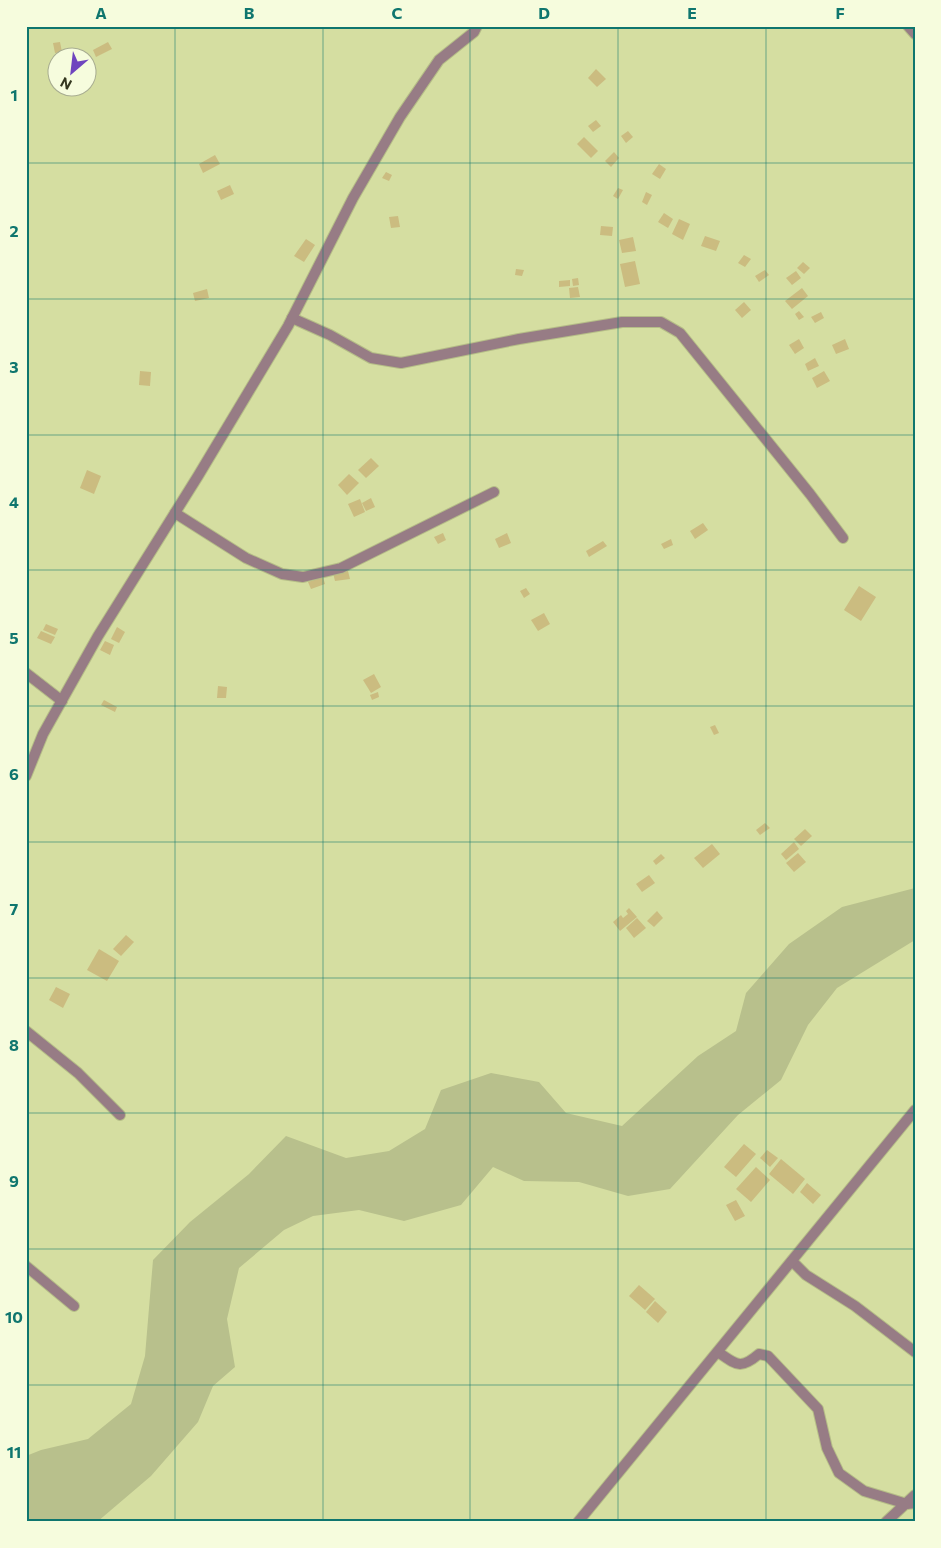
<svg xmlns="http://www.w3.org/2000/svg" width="941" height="1548" font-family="Commissioner,sans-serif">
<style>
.green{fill:#b8c08c}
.building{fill:#cbbc80}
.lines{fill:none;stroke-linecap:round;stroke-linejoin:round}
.minor-casing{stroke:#b5bd87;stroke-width:12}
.tertiary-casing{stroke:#b5bd87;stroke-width:12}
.minor{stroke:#977c85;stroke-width:10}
.tertiary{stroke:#977c85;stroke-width:10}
.grid{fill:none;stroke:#0f766e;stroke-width:1;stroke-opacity:0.55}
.neatline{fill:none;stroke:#0f766e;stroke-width:2}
.grid-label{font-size:16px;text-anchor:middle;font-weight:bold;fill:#0f766e}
</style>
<rect width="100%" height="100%" fill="#d5dea1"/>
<!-- green -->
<path class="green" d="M915 888V940L837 988 808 1025 781 1080 738 1115 670 1189 628 1196 579 1182 524 1181 493 1167 461 1205 404 1221 359 1210 313 1216 284 1230 239 1268 227 1319 235 1367 213 1386 198 1422 151 1476 97 1522H26V1456L41 1450 88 1439 131 1404 145 1356 153 1260 190 1222 249 1174 286 1136 346 1158 389 1151 425 1129 441 1090 491 1073 539 1082 566 1113 622 1126 698 1056 736 1031 746 993 789 944 842 907Z"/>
<!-- building -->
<g class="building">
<path d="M60 42 62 52 55 53 53 43Z"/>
<path d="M108 42 112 49 96 57 93 50Z"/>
<path d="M596 69 606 79 597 87 588 78Z"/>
<path d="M596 120 601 126 593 132 588 126Z"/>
<path d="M628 131 633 137 626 143 621 136Z"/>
<path d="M584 137 598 151 591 158 577 144Z"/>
<path d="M614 152 619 158 611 167 605 161Z"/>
<path d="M215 155 220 164 203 173 199 164Z"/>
<path d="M659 164 666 169 660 179 652 174Z"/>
<path d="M386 172 392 175 389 181 382 178Z"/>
<path d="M230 185 234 194 221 200 217 191Z"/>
<path d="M618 188 623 190 618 199 613 196Z"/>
<path d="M646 192 652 195 647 205 642 202Z"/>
<path d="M664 213 673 219 668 228 658 222Z"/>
<path d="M398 216 400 227 391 228 389 217Z"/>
<path d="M679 219 690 224 683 240 672 234Z"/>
<path d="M601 226 613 227 612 236 600 235Z"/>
<path d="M705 236 720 241 716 251 701 246Z"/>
<path d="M633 237 636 251 622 253 619 240Z"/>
<path d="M306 239 315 245 304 262 294 256Z"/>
<path d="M744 255 751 259 745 267 738 263Z"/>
<path d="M635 261 640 284 625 287 620 264Z"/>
<path d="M803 262 810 268 804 274 797 268Z"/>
<path d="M516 269 524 270 522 276 515 275Z"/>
<path d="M765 270 769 275 759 282 755 276Z"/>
<path d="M796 271 801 278 792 285 786 278Z"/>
<path d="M578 278 579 285 573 286 572 279Z"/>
<path d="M570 280V286L559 287V281Z"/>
<path d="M578 287 580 297 570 298 569 288Z"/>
<path d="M802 288 808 296 792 309 785 301Z"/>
<path d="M207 289 209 298 195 301 193 293Z"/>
<path d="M744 302 751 310 742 318 735 310Z"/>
<path d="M799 311 804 317 799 320 795 314Z"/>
<path d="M821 312 824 318 815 323 811 317Z"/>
<path d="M799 339 804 348 795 354 789 345Z"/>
<path d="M845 339 849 349 836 354 832 345Z"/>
<path d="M815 358 819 366 808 371 805 364Z"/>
<path d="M140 371 151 372 150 386 139 385Z"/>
<path d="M824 371 830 381 817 388 812 378Z"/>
<path d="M371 458 379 466 366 478 358 470Z"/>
<path d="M87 470 101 476 94 494 80 488Z"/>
<path d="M349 474 359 483 347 495 338 485Z"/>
<path d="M371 498 375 507 366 511 362 503Z"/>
<path d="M360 499 365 512 354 517 348 504Z"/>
<path d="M703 523 708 530 695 539 690 531Z"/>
<path d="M443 533 446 540 438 544 434 537Z"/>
<path d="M507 533 511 543 499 548 495 539Z"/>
<path d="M671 539 673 545 664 549 661 544Z"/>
<path d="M603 541 607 546 589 557 586 551Z"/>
<path d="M348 571 350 579 335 581 333 573Z"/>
<path d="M323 577 325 584 311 589 308 582Z"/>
<path d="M859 586 876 597 861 621 844 610Z"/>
<path d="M526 588 530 594 524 598 520 591Z"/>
<path d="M544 613 550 624 538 631 531 620Z"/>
<path d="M46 624 58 629 55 635 43 630Z"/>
<path d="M117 627 125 632 119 643 111 639Z"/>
<path d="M41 631 55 637 51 644 37 638Z"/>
<path d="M105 641 114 645 110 655 100 650Z"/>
<path d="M374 674 381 687 371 693 363 680Z"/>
<path d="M218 686 227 687 226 698H217Z"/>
<path d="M378 692 379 697 372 700 370 695Z"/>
<path d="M104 700 117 707 115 712 101 705Z"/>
<path d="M715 725 719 733 714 735 710 727Z"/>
<path d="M765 823 770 828 760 835 756 830Z"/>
<path d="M805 829 812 836 801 846 794 839Z"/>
<path d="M794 842 799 849 786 860 781 854Z"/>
<path d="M712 844 720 854 703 868 694 858Z"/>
<path d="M798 853 806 862 794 872 786 863Z"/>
<path d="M661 854 665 858 656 865 653 861Z"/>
<path d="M649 875 655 883 642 892 636 884Z"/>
<path d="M629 908 637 917 620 931 613 922 621 915 623 918 628 914 626 911Z"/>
<path d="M657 911 663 918 654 927 647 921Z"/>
<path d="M637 918 646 928 634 938 626 928Z"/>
<path d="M126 935 134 942 121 956 113 949Z"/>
<path d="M99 949 119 961 107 981 87 970Z"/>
<path d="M56 987 70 994 63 1008 49 1000Z"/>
<path d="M744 1144 756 1154 736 1177 724 1167Z"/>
<path d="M767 1150 778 1158 770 1167 760 1158Z"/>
<path d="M781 1159 805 1179 793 1194 769 1174Z"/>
<path d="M756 1167 770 1180 751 1202 736 1189Z"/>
<path d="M807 1183 821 1195 813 1204 800 1192Z"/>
<path d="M736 1200 745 1216 735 1221 726 1205Z"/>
<path d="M639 1285 655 1299 645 1310 629 1296Z"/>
<path d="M655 1301 667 1312 658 1323 646 1312Z"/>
</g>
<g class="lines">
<defs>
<g id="minor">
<path d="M908 26 915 34"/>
<path d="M292 318 330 335 371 358 401 363 519 339 622 322H661L680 333 810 494 843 538"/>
<path d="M175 513 246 558 282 574 303 577 341 568 494 492"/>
<path d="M26 673 62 701"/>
<path d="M26 776 43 734 98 636 198 476 288 326 353 198 400 117 439 60 474 32 477 26"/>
<path d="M26 1031 78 1073 120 1115"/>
<path d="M792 1261 806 1275 855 1306 915 1352"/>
<path d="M26 1266 74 1306"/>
<path d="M718 1352C737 1365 740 1370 759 1354L768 1356 818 1409 827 1448 839 1473 864 1491 907 1504 915 1503"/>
<path d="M886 1522 915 1495"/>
</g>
<path id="tertiary" d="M578 1522 915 1110"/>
</defs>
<!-- minor casing -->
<use href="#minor" class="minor-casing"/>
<!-- tertiary casing -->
<use href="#tertiary" class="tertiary-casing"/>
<!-- minor -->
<use href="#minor" class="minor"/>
<!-- tertiary -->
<use href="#tertiary" class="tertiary"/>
</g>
<!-- grid -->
<path class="grid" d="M175 26V1522M323 26V1522M470 26V1522M618 26V1522M766 26V1522M26 163H915M26 299H915M26 435H915M26 570H915M26 706H915M26 842H915M26 978H915M26 1113H915M26 1249H915M26 1385H915"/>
<!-- border -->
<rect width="941" height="1548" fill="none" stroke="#f6fcdd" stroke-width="55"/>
<!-- north arrow -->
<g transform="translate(72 72) rotate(208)"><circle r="24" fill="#f6fcdd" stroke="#a8ad91"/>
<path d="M0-4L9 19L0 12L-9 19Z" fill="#6f45be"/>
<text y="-8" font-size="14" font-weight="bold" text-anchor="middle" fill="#34371f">N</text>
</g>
<rect x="28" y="28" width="886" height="1492" class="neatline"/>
<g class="grid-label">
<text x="101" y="19">A</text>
<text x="249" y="19">B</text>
<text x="397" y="19">C</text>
<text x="544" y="19">D</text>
<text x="692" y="19">E</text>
<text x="840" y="19">F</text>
<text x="14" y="101">1</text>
<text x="14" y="237">2</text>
<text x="14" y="373">3</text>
<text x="14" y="508">4</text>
<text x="14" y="644">5</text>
<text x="14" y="780">6</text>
<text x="14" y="915">7</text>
<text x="14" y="1051">8</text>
<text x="14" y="1187">9</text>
<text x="14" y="1323">10</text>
<text x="14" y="1458">11</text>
</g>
</svg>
